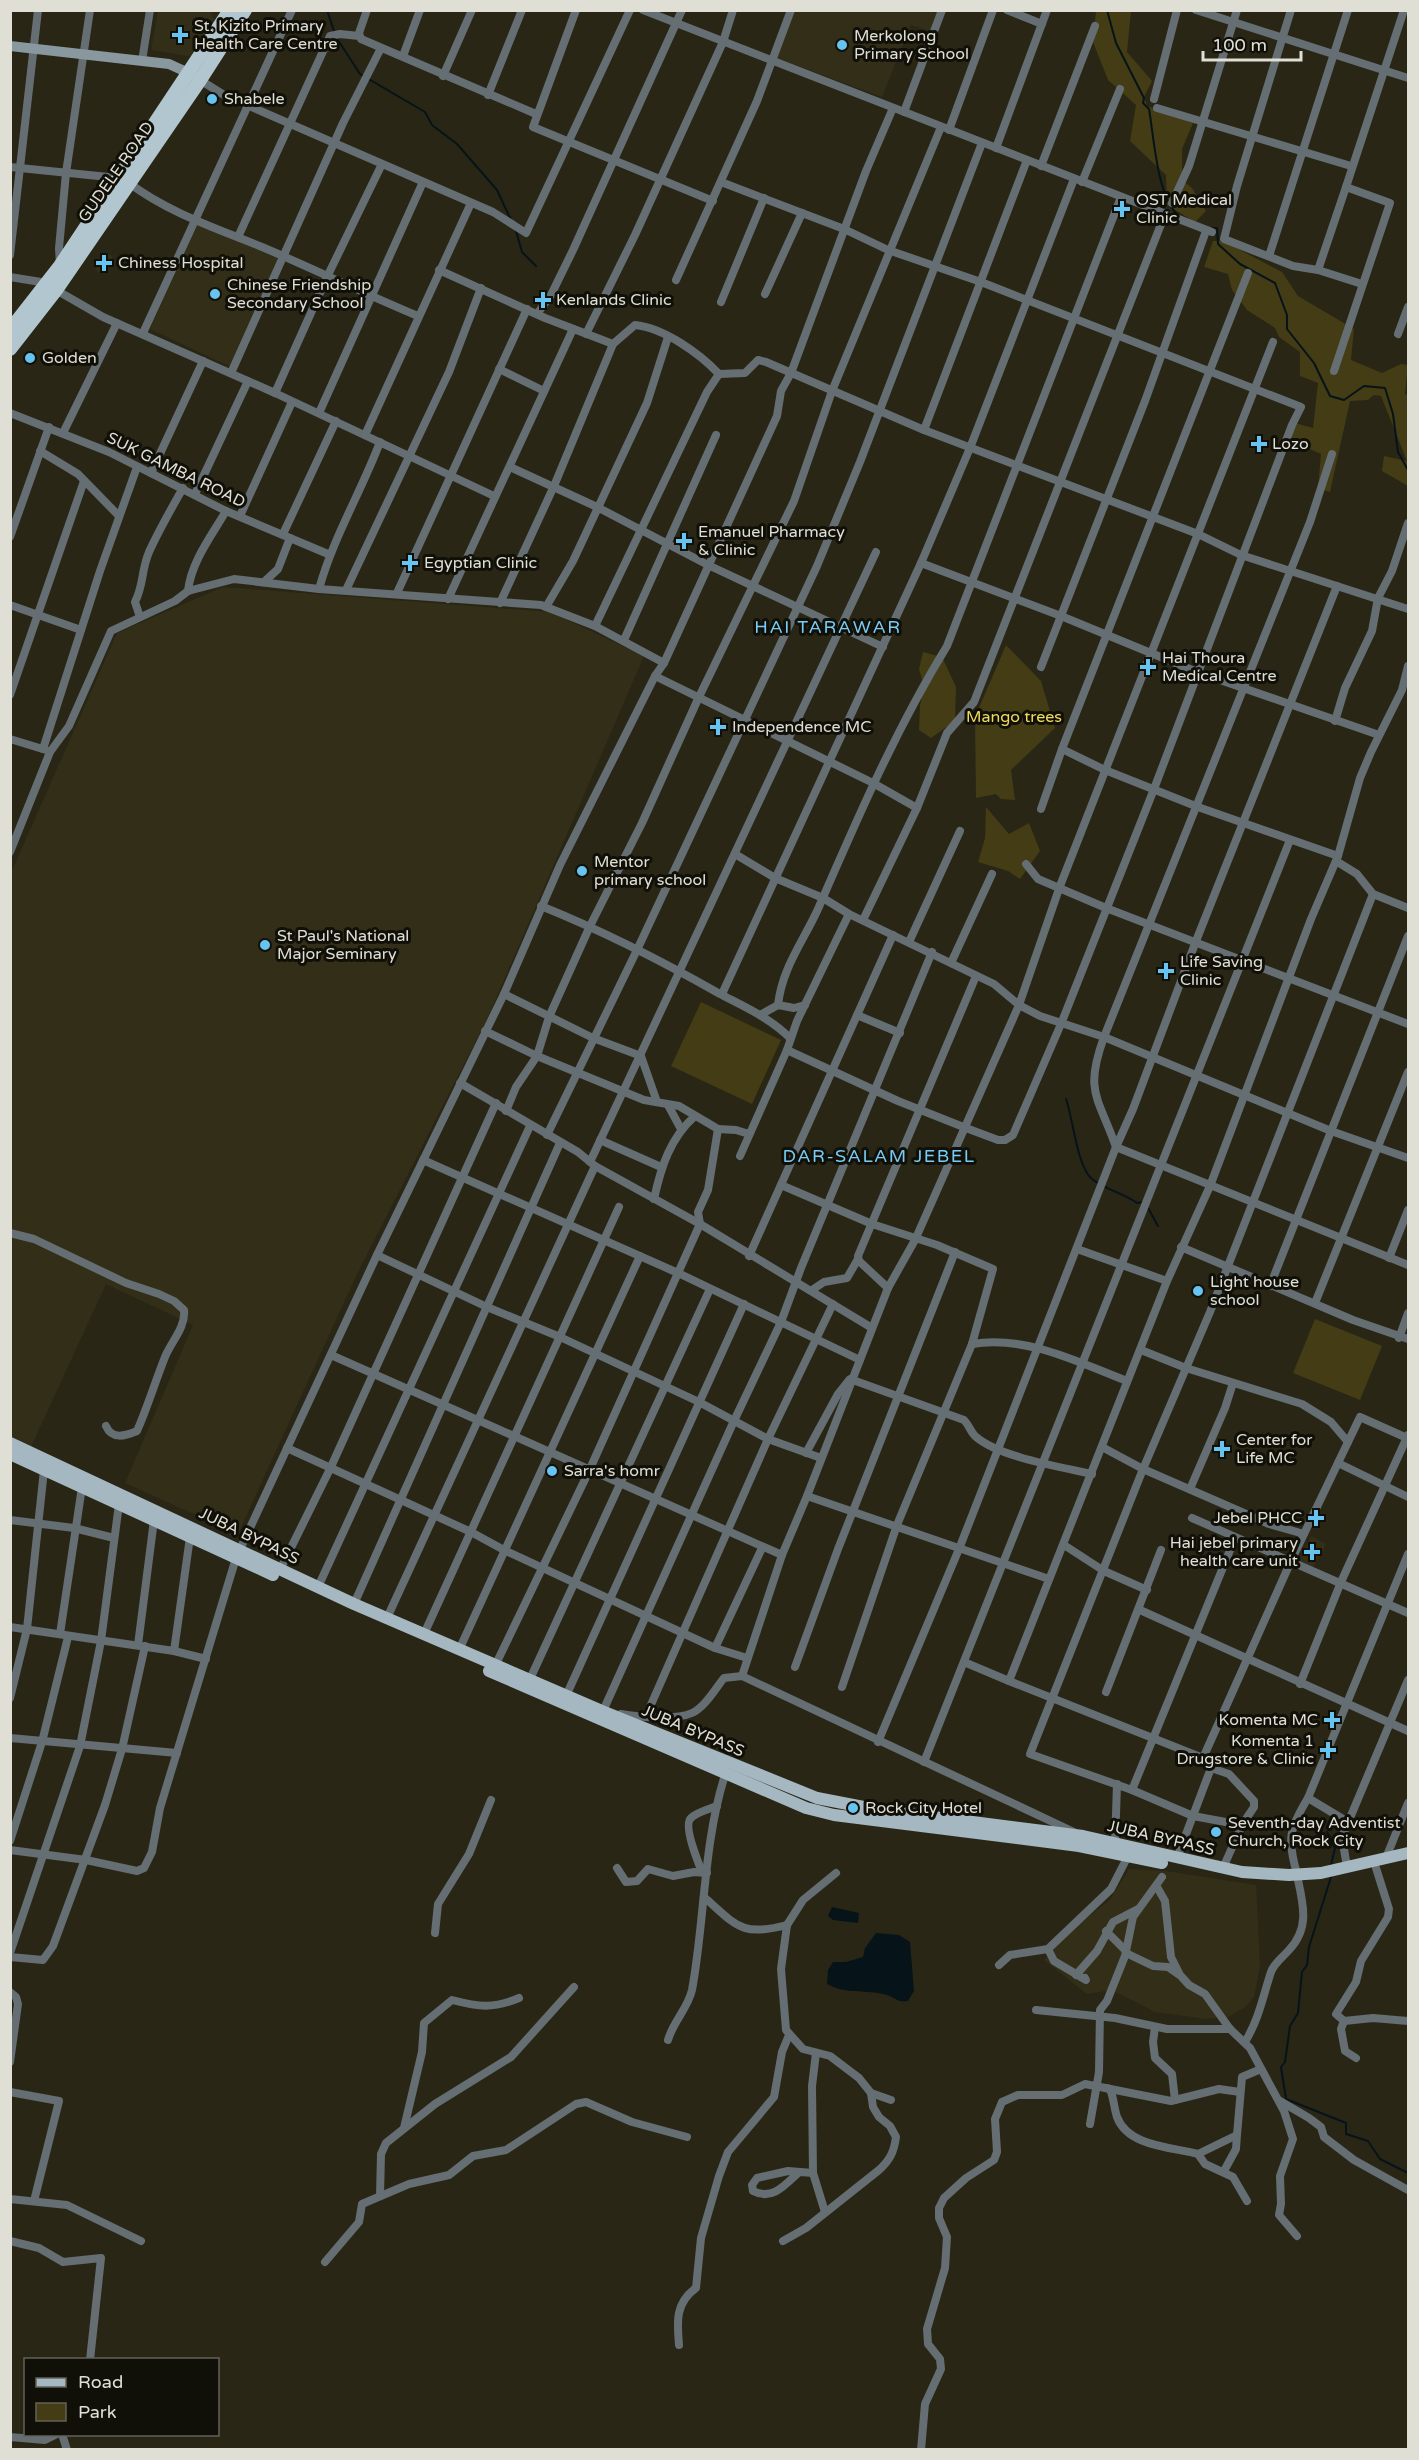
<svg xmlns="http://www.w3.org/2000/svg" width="1419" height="2460" font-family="'Varela Round',sans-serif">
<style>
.built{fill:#322e17}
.green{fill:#433c14}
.water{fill:#06141a}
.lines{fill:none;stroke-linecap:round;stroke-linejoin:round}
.stream{stroke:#06141a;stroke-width:2}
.minor{stroke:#656e72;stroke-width:8}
.secondary{stroke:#89979e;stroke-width:10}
.primary{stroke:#a5b7c0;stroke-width:12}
.trunk{stroke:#b2c6d0;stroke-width:14}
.poi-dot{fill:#67c4f0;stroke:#100f08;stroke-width:2}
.labels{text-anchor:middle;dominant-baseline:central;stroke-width:6;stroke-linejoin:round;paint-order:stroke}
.poi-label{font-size:16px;fill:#e0dfd5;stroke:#100f08;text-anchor:start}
.street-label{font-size:16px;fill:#e0dfd5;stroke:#100f08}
.park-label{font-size:16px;fill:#f0db5b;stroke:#100f08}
.neighbourhood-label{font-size:18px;letter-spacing:1.5px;fill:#78ccf5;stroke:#100f08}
</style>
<rect width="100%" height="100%" fill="#292616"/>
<!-- built -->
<g class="built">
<path d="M158 11H210L214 19 193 57 151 50Z"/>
<path d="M795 11H938L932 32 911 25 882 97 777 58Z"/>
<path d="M198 223 279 259 231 367 150 329Z"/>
<path d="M107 252 113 257 101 274 95 270Z"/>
<path d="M223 587 550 612 644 656 488 1017 357 1274 238 1534 125 1483 193 1325 106 1284 31 1447 11 1438V873L117 633Z"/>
<path d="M1311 1536 1326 1544 1313 1568 1299 1560Z"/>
<path d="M1129 1869 1166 1871 1256 1885 1260 1966 1254 1997 1244 2008 1228 2017 1206 2019 1155 2012 1112 1990 1087 1994 1044 1960 1077 1925 1110 1900Z"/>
</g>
<!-- green -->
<g class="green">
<path d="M1096 11H1131L1127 52 1152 81 1144 97 1147 106 1193 123 1182 149V180L1192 188 1206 211 1195 222 1167 205 1166 175 1130 141 1136 105 1108 80 1093 42Z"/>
<path d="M1213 241H1223L1282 272 1298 296 1354 329 1351 360 1382 373 1401 364 1408 365 1405 394 1408 395V486L1382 471 1384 456 1407 461 1381 396 1374 395 1368 400 1350 401 1330 492 1318 488 1321 454 1290 440 1295 423 1313 428 1318 383 1300 376V352L1279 337 1275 328 1247 310 1232 290 1228 274 1204 267Z"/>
<path d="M1006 645 1041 681 1055 728 1011 770 1015 800 1001 799 996 794 976 798 975 717Z"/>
<path d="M923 652 942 657 956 687 955 721 931 738 919 730 920 706 924 686 919 669Z"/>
<path d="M986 807 1009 834 1029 823 1040 851 1020 879 1008 871 978 862 985 838Z"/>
<path d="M701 1002 781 1040 752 1104 671 1066Z"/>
<path d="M1315 1319 1382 1346 1360 1400 1293 1373Z"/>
</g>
<!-- water -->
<g class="water">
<path d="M832 1907 859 1913 858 1923 833 1920 828 1916Z"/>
<path d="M876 1933 899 1935 910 1942 914 1991 908 2001C898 2003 896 1998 887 1995 867 1989 846 1995 827 1984L828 1970 833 1962H846L863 1957 865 1948Z"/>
</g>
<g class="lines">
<!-- stream -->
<g class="stream">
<path d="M327 10 336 37 360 74 425 112 432 125 457 144 497 190 511 220"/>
<path d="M1107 10 1116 43 1144 98 1143 103 1149 109C1154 137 1157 197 1178 215"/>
<path d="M1210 228H1217L1218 244 1240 264 1275 283 1287 315V329L1314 363 1330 396 1344 400 1364 386 1385 388 1393 414 1398 452 1408 470"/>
<path d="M516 231 522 252 536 266"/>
<path d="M1066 1099C1073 1118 1077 1167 1092 1179 1106 1190 1123 1193 1137 1203L1143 1202"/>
<path d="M1147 1206 1158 1226"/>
<path d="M1327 1832 1335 1848 1331 1865"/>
<path d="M1331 1877 1309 1947 1307 1965 1302 1972 1298 2013 1290 2026 1285 2062 1281 2067 1286 2099 1346 2123V2134L1368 2141 1380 2159 1408 2173"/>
</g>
<!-- minor -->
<g class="minor">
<path d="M367 10 359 33 361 39 536 114"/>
<path d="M576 10 533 127 713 201"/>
<path d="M643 10 1212 232"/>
<path d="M1007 10 1042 24"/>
<path d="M1196 10 1408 78"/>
<path d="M1291 10 1237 186 1224 239 1293 266 1318 270 1362 284"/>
<path d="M403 56 420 10"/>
<path d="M142 61 150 10"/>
<path d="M443 76 472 10"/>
<path d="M200 80 224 95 493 212 526 233 630 10"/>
<path d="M488 95 522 10"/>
<path d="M1154 99 1177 10"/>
<path d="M1157 108 1351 166"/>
<path d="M904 112 942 10"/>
<path d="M949 130 993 10"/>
<path d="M996 148 1047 10"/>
<path d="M1041 166 1095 26"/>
<path d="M10 167 118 178"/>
<path d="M721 182 844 229 888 250 981 282 1301 407 1292 425 1154 789 1061 1024 1013 1135 1005 1140H998L966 1128 898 1101 787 1050"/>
<path d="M1082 182 1120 89"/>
<path d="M129 183C169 213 216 228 262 247 314 269 365 294 418 316"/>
<path d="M1172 203 1189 166 1237 10"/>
<path d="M238 237 330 36 340 34 359 36"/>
<path d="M10 255 38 10"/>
<path d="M1269 256 1348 10"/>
<path d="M60 265 59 248 66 173 90 10"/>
<path d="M439 270 545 318 613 344"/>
<path d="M1318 270 1346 187"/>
<path d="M1248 273 1062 749 1105 770 1198 807 1338 856"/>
<path d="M10 277 47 283"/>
<path d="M676 280 757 101 791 10"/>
<path d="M56 290 103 317 275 393 494 496"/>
<path d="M765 294 802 213"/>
<path d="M721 302 764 198"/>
<path d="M537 314 551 295 573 250 682 10"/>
<path d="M143 333 292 10"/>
<path d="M586 334 635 235 723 42 733 10"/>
<path d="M1398 334 1408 307"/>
<path d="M499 369 544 391"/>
<path d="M1334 371 1390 203 1346 187 1404 10"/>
<path d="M231 373 343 123 381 48"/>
<path d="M275 393 328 275 382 164"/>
<path d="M10 413 109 452 226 511 328 554"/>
<path d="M319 413 423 182"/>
<path d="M924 430 1027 160"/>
<path d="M63 433 117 323"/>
<path d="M365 435 471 203"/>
<path d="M40 451 78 474 119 516"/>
<path d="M1332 454 1310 522 1104 1037C1084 1092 1098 1096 1116 1147L1408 1265"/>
<path d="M510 467 597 507 708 565 883 647"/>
<path d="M151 473 203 361"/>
<path d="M195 494 248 381"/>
<path d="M240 516 292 402"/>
<path d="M283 534 336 421"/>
<path d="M10 537 49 427"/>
<path d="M921 563 1061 616 1197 672 1379 735"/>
<path d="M264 582 278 569 290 538"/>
<path d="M319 589C333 538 361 492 380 442"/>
<path d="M346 590 449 372 481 288"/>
<path d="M188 591C191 562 212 535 226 511"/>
<path d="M397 593 527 309"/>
<path d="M448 599 573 329"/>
<path d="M500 603 554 486 613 344 635 325C664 328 699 353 719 374L745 373 758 360 766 362 924 430 1198 534 1241 555 1408 609"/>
<path d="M10 605 81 630"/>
<path d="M546 607 573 561 647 403 668 337"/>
<path d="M140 617 135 602C144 584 141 571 149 552 159 530 171 509 183 488"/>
<path d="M595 626 707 392 719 374"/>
<path d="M624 640 716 435"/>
<path d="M1041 667 1145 401 1206 231"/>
<path d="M655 676 873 783 917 808"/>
<path d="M10 695 84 481"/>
<path d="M1335 721 1345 688 1372 631 1378 598 1392 571 1408 523"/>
<path d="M10 739 46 750"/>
<path d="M43 749 100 571 137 467"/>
<path d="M1041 809 1062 749"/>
<path d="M10 852 50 752 69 726 111 631 175 601 188 591 234 579 319 589 541 605 595 626 664 663"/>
<path d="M735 854 775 878 823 898 849 914 994 984 1019 1005 1040 1016 1104 1037 1331 1131 1408 1158"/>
<path d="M1336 861 1357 874 1373 894 1408 908"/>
<path d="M1026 864 1038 879 1106 908 1408 1024"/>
<path d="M541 906C603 931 662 961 720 994 745 1007 770 1018 790 1038"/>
<path d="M863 920 917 808 947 733 974 702 1165 214"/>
<path d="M909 942 960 831"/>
<path d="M951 963 992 874"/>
<path d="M504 994 593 1038 641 1056 657 1102"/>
<path d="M722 994 921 563 970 448 1074 179"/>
<path d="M778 1005 794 1008 805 1005"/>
<path d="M760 1015 778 1005C782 968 803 942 818 909 857 819 896 729 947 646L1121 197"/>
<path d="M857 1015 900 1033"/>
<path d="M485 1031 537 1056 644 1100 679 1106 718 1129 736 1130 749 1134"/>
<path d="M460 1083 578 1152 595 1166 700 1224 872 1328"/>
<path d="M668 1105 681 1129"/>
<path d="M506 1111 516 1087 537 1056 549 1017 590 926 642 823 698 699 794 501 832 391 941 127"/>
<path d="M547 1135 637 950 817 566 860 462 982 143"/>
<path d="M600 1140 661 1167"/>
<path d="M740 1156 787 1050 797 1021 849 914"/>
<path d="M423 1160 678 1273 860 1360"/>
<path d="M590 1162 876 552"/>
<path d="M781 1185 872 1224 937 1245 993 1269 972 1344 897 1525 842 1687"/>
<path d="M654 1199C661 1167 670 1138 695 1116"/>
<path d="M10 1233 34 1239 126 1283 159 1294 174 1301 184 1310C186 1327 171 1342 165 1357 155 1382 148 1406 137 1431 125 1436 112 1440 106 1426"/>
<path d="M1181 1247 1353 1320 1408 1339"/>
<path d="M1077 1249 1167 1281"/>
<path d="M377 1255 487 1307 560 1337 699 1402 768 1439 821 1458"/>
<path d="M749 1256 893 935"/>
<path d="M1389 1258 1408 1210"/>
<path d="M1270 1286 1408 936"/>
<path d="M888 1288 859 1261 858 1256 976 976"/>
<path d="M812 1290 824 1282 847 1278 858 1259"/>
<path d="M1315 1303 1408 1072"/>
<path d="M1399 1338 1408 1313"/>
<path d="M972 1344C1026 1335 1078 1362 1127 1381"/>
<path d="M1141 1350 1186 1368 1302 1404 1331 1422 1348 1442"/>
<path d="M331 1355 782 1555"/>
<path d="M1102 1447 1143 1469 1269 1524 1304 1534"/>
<path d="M287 1448 471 1532 504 1550 715 1648 747 1658"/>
<path d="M806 1453 838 1394 850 1379 964 1420C969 1425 970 1431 975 1436 998 1457 1061 1467 1092 1474"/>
<path d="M1338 1463 1408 1497"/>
<path d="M1190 1489 1225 1408 1233 1383"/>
<path d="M807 1496 1049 1579"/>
<path d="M1192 1518 1408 1613"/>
<path d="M10 1520 74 1528 114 1538"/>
<path d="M1064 1545 1104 1571 1147 1590"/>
<path d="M280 1570 330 1469 496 1103"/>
<path d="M318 1587 530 1126"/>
<path d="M354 1604 560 1143"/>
<path d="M1140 1610 1408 1731"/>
<path d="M387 1618 595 1166"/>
<path d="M10 1627 174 1651 206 1659"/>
<path d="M60 1634 82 1487"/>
<path d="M424 1634 619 1207"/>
<path d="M138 1645 154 1520"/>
<path d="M715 1648 762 1548"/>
<path d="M459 1650 640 1256"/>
<path d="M174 1651 190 1537"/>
<path d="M964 1662 1009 1681"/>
<path d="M495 1666 589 1471 700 1224 698 1212 708 1190 718 1129"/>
<path d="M795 1667 838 1549 955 1252"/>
<path d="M742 1676 782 1555 807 1496 888 1288 915 1240 1019 1005 1060 886 1273 342"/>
<path d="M530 1679 710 1289"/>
<path d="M1300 1684 1341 1582 1408 1435"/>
<path d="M1106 1692 1161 1550"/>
<path d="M566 1696 744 1304"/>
<path d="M10 1698 27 1629 44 1470"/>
<path d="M603 1711 733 1423 781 1322 801 1268 932 952"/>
<path d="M621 1714C637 1717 677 1720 692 1713 705 1707 715 1689 724 1678L742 1676 1074 1832"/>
<path d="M646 1716 768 1439 833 1304"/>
<path d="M10 1738 177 1753"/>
<path d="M878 1742 959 1549 1116 1147 1133 1109 1196 941 1337 586"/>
<path d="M1203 1758 1291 1561 1360 1417 1407 1438"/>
<path d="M924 1762 1290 840"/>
<path d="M1132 1790 1235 1538"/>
<path d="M1308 1798 1348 1822"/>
<path d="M1242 1825 1193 1816 1132 1790 1030 1754 1143 1469 1210 1312 1373 894"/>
<path d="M10 1841 42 1742 68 1637"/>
<path d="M1115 1844 1117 1784"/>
<path d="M10 1850 86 1860 137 1871 144 1868 152 1852 160 1808 236 1558 377 1255 504 994 560 865 655 676 664 663 777 416 781 391 791 373 866 171 893 108"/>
<path d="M1177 1858 1211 1768"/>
<path d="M1386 1858 1408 1803"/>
<path d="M1347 1867 1342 1837 1408 1680"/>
<path d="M617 1868 626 1882 637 1881 648 1869 673 1876 694 1872 707 1873"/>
<path d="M1223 1868 1242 1825 1254 1807V1801L1229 1774 1211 1768 1203 1758 1009 1681 1167 1281 1210 1186 1311 919 1338 856 1360 778 1371 752 1402 690 1408 666"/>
<path d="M1376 1868 1389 1909 1388 1917 1361 1961 1356 1982 1336 2014 1344 2021 1373 2018 1408 2021"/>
<path d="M702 1872C698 1862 683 1825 691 1818 697 1812 710 1809 717 1806"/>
<path d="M1297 1874C1287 1839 1289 1829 1308 1798L1408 1554"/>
<path d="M1157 1887 1165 1901 1171 1957 1180 1975 1189 1985 1205 1994 1230 2029 1250 2048 1284 2111 1293 2139 1280 2176 1281 2204 1279 2215 1297 2236"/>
<path d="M704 1897C737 1926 741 1937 787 1925"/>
<path d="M1106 1931 1126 1951"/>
<path d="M435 1933 438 1904 469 1854 491 1800"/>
<path d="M1048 1949 1054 1961 1086 1980 1085 1978"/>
<path d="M10 1953 80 1746 101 1641 119 1504"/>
<path d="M1126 1953 1153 1966 1168 1967 1178 1974"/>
<path d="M10 1957 43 1960 53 1946 105 1805 122 1749 145 1646"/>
<path d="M999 1965 1010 1955 1048 1949 1111 1889 1128 1856"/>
<path d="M1076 1975 1097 1951 1113 1922 1138 1909"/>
<path d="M10 1992 16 1997 18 2004 10 2062"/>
<path d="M1036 2010 1115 2018 1167 2029H1230"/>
<path d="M1344 2021 1341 2029 1345 2051 1356 2058"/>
<path d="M1155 2027 1153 2042 1155 2058 1172 2074 1175 2100"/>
<path d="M668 2040C673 2022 688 2008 692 1990 705 1920 703 1844 725 1775"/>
<path d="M1245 2042C1259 2019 1263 1996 1271 1972 1274 1963 1283 1957 1289 1950 1309 1929 1304 1907 1298 1880"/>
<path d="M816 2053 812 2086 813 2173 825 2212"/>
<path d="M1106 2088 1110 2089C1114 2099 1114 2108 1117 2117 1128 2147 1173 2147 1198 2154L1205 2164 1233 2177 1247 2201"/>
<path d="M10 2092 59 2101 34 2201"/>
<path d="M871 2093 891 2100"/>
<path d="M1280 2101 1309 2118 1321 2127 1324 2137 1354 2160 1408 2190"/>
<path d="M1090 2124 1099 2072 1100 2010 1107 2001 1125 1956 1133 1917 1162 1877"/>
<path d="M404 2128 422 2052 424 2023 452 2000C479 2007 493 2009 519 1998"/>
<path d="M1198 2154 1237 2135 1242 2077 1261 2069"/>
<path d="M1224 2171 1236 2149 1237 2134"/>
<path d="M798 2173C785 2185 772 2201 753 2191L752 2185 757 2178 788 2171 813 2173"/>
<path d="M380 2196 381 2154 386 2143 435 2104 511 2057 574 1987"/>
<path d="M10 2199 67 2205 141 2241"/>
<path d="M10 2241 39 2248 63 2262 101 2258 90 2360"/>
<path d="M783 2241 806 2228 879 2170C890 2160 894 2152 896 2137L890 2126 879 2117 873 2107 871 2093 859 2078 830 2056 803 2049 786 2030 781 1969 787 1925 803 1900 836 1873"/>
<path d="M325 2262 359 2222 362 2204 409 2184 449 2175 473 2156 506 2150 576 2104 586 2102 632 2122 687 2137"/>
<path d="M679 2345C677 2322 675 2303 696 2288L701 2238 719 2176 728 2152 774 2097 782 2052 789 2035"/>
<path d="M62 2434 67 2450"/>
<path d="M10 2437 45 2440 57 2434"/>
<path d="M921 2450 925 2404 941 2369 940 2359 928 2344 927 2329 945 2268 947 2237 939 2218V2208L944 2198 966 2178 994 2160 997 2152 995 2119 1002 2102 1018 2095H1062L1085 2084 1171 2101 1219 2089 1240 2092"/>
</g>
<!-- secondary -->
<path class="secondary" d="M10 46 169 64 193 75"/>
<!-- primary -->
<g class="primary">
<path d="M10 1443 354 1604 602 1711 817 1798 879 1810 1083 1836 1242 1872 1289 1875 1321 1873 1408 1853"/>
<path d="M10 1454 273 1575"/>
<path d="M489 1671 806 1808 834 1815 1079 1846 1162 1863"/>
</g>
<!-- trunk -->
<g class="trunk">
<path d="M10 330 60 266 230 10"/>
<path d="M10 349 56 290 200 80 245 10"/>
</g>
</g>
<!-- markers -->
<g class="poi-dot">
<path d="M177 26h6v6h6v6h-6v6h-6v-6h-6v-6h6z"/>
<circle cx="842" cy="45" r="6"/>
<circle cx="212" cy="99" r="6"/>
<path d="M1119 200h6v6h6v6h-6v6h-6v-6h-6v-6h6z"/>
<path d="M101 254h6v6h6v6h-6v6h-6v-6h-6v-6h6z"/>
<circle cx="215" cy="294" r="6"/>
<path d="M540 291h6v6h6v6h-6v6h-6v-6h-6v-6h6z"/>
<circle cx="30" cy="358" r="6"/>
<path d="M1256 435h6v6h6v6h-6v6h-6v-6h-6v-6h6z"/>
<path d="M681 532h6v6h6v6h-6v6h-6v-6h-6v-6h6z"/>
<path d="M407 554h6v6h6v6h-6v6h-6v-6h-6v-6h6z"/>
<path d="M1145 658h6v6h6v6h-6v6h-6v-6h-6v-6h6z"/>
<path d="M715 718h6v6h6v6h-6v6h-6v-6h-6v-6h6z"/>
<circle cx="582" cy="871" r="6"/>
<circle cx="265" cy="945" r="6"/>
<path d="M1163 962h6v6h6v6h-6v6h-6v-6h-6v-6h6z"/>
<circle cx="1198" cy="1291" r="6"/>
<path d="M1219 1440h6v6h6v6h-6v6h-6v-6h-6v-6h6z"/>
<circle cx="552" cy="1471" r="6"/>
<path d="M1313 1509h6v6h6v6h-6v6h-6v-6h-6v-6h6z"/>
<path d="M1309 1543h6v6h6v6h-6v6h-6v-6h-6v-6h6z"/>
<path d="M1329 1711h6v6h6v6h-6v6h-6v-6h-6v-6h6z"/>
<path d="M1325 1741h6v6h6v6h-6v6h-6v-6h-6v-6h6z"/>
<circle cx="853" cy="1808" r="6"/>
<circle cx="1216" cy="1832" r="6"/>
</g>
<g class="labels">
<!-- poi labels -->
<g class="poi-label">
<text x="194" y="26">St. Kizito Primary<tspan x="194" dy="18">Health Care Centre</tspan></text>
<text x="854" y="36">Merkolong<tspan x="854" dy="18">Primary School</tspan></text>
<text x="224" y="99">Shabele</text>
<text x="1136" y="200">OST Medical<tspan x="1136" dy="18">Clinic</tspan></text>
<text x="118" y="263">Chiness Hospital</text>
<text x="227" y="285">Chinese Friendship<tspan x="227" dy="18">Secondary School</tspan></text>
<text x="556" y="300">Kenlands Clinic</text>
<text x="42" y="358">Golden</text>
<text x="1272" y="444">Lozo</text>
<text x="698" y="532">Emanuel Pharmacy<tspan x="698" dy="18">&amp; Clinic</tspan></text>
<text x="424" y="563">Egyptian Clinic</text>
<text x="1162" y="658">Hai Thoura<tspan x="1162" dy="18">Medical Centre</tspan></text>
<text x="732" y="727">Independence MC</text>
<text x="594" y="862">Mentor<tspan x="594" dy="18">primary school</tspan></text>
<text x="277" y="936">St Paul's National<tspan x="277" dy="18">Major Seminary</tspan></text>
<text x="1180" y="962">Life Saving<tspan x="1180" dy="18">Clinic</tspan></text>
<text x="1210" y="1282">Light house<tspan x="1210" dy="18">school</tspan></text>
<text x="1236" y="1440">Center for<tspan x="1236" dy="18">Life MC</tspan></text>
<text x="564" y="1471">Sarra's homr</text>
<text x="1302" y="1518" text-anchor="end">Jebel PHCC</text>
<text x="1298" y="1543" text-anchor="end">Hai jebel primary<tspan x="1298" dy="18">health care unit</tspan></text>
<text x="1318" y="1720" text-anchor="end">Komenta MC</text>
<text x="1314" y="1741" text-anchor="end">Komenta 1<tspan x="1314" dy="18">Drugstore &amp; Clinic</tspan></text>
<text x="865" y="1808">Rock City Hotel</text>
<text x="1228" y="1823">Seventh-day Adventist<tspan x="1228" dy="18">Church, Rock City</tspan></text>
</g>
<!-- street labels -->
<g class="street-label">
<text transform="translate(116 172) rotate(-55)">GUDELE ROAD</text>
<text transform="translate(176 470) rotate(26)">SUK GAMBA ROAD</text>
<text transform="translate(249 1536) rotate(26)">JUBA BYPASS</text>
<text transform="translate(693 1731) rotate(23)">JUBA BYPASS</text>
<text transform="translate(1161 1838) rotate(13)">JUBA BYPASS</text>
</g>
<!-- park labels -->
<g class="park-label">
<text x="1014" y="717">Mango trees</text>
</g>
<!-- neighbourhood labels -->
<g class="neighbourhood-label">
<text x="828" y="627">HAI TARAWAR</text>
<text x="879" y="1156">DAR-SALAM JEBEL</text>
</g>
</g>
<!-- border -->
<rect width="1419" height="2460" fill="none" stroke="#e0dfd5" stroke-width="24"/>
<!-- legend -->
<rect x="24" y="2358" width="195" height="78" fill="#100f08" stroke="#63625a" stroke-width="1.5"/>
<rect x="36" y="2378" width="30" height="9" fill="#a5b7c0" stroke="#63625a" stroke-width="1.5"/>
<text x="78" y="2388" font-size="18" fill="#e0dfd5">Road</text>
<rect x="36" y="2403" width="30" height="18" fill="#433c14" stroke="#63625a" stroke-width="1.5"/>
<text x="78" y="2418" font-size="18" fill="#e0dfd5">Park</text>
<!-- scale -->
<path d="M1203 51v9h98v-9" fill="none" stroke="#e0dfd5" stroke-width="3"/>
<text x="1212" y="51" font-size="18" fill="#e0dfd5" stroke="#100f08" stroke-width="4.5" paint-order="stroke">100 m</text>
</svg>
